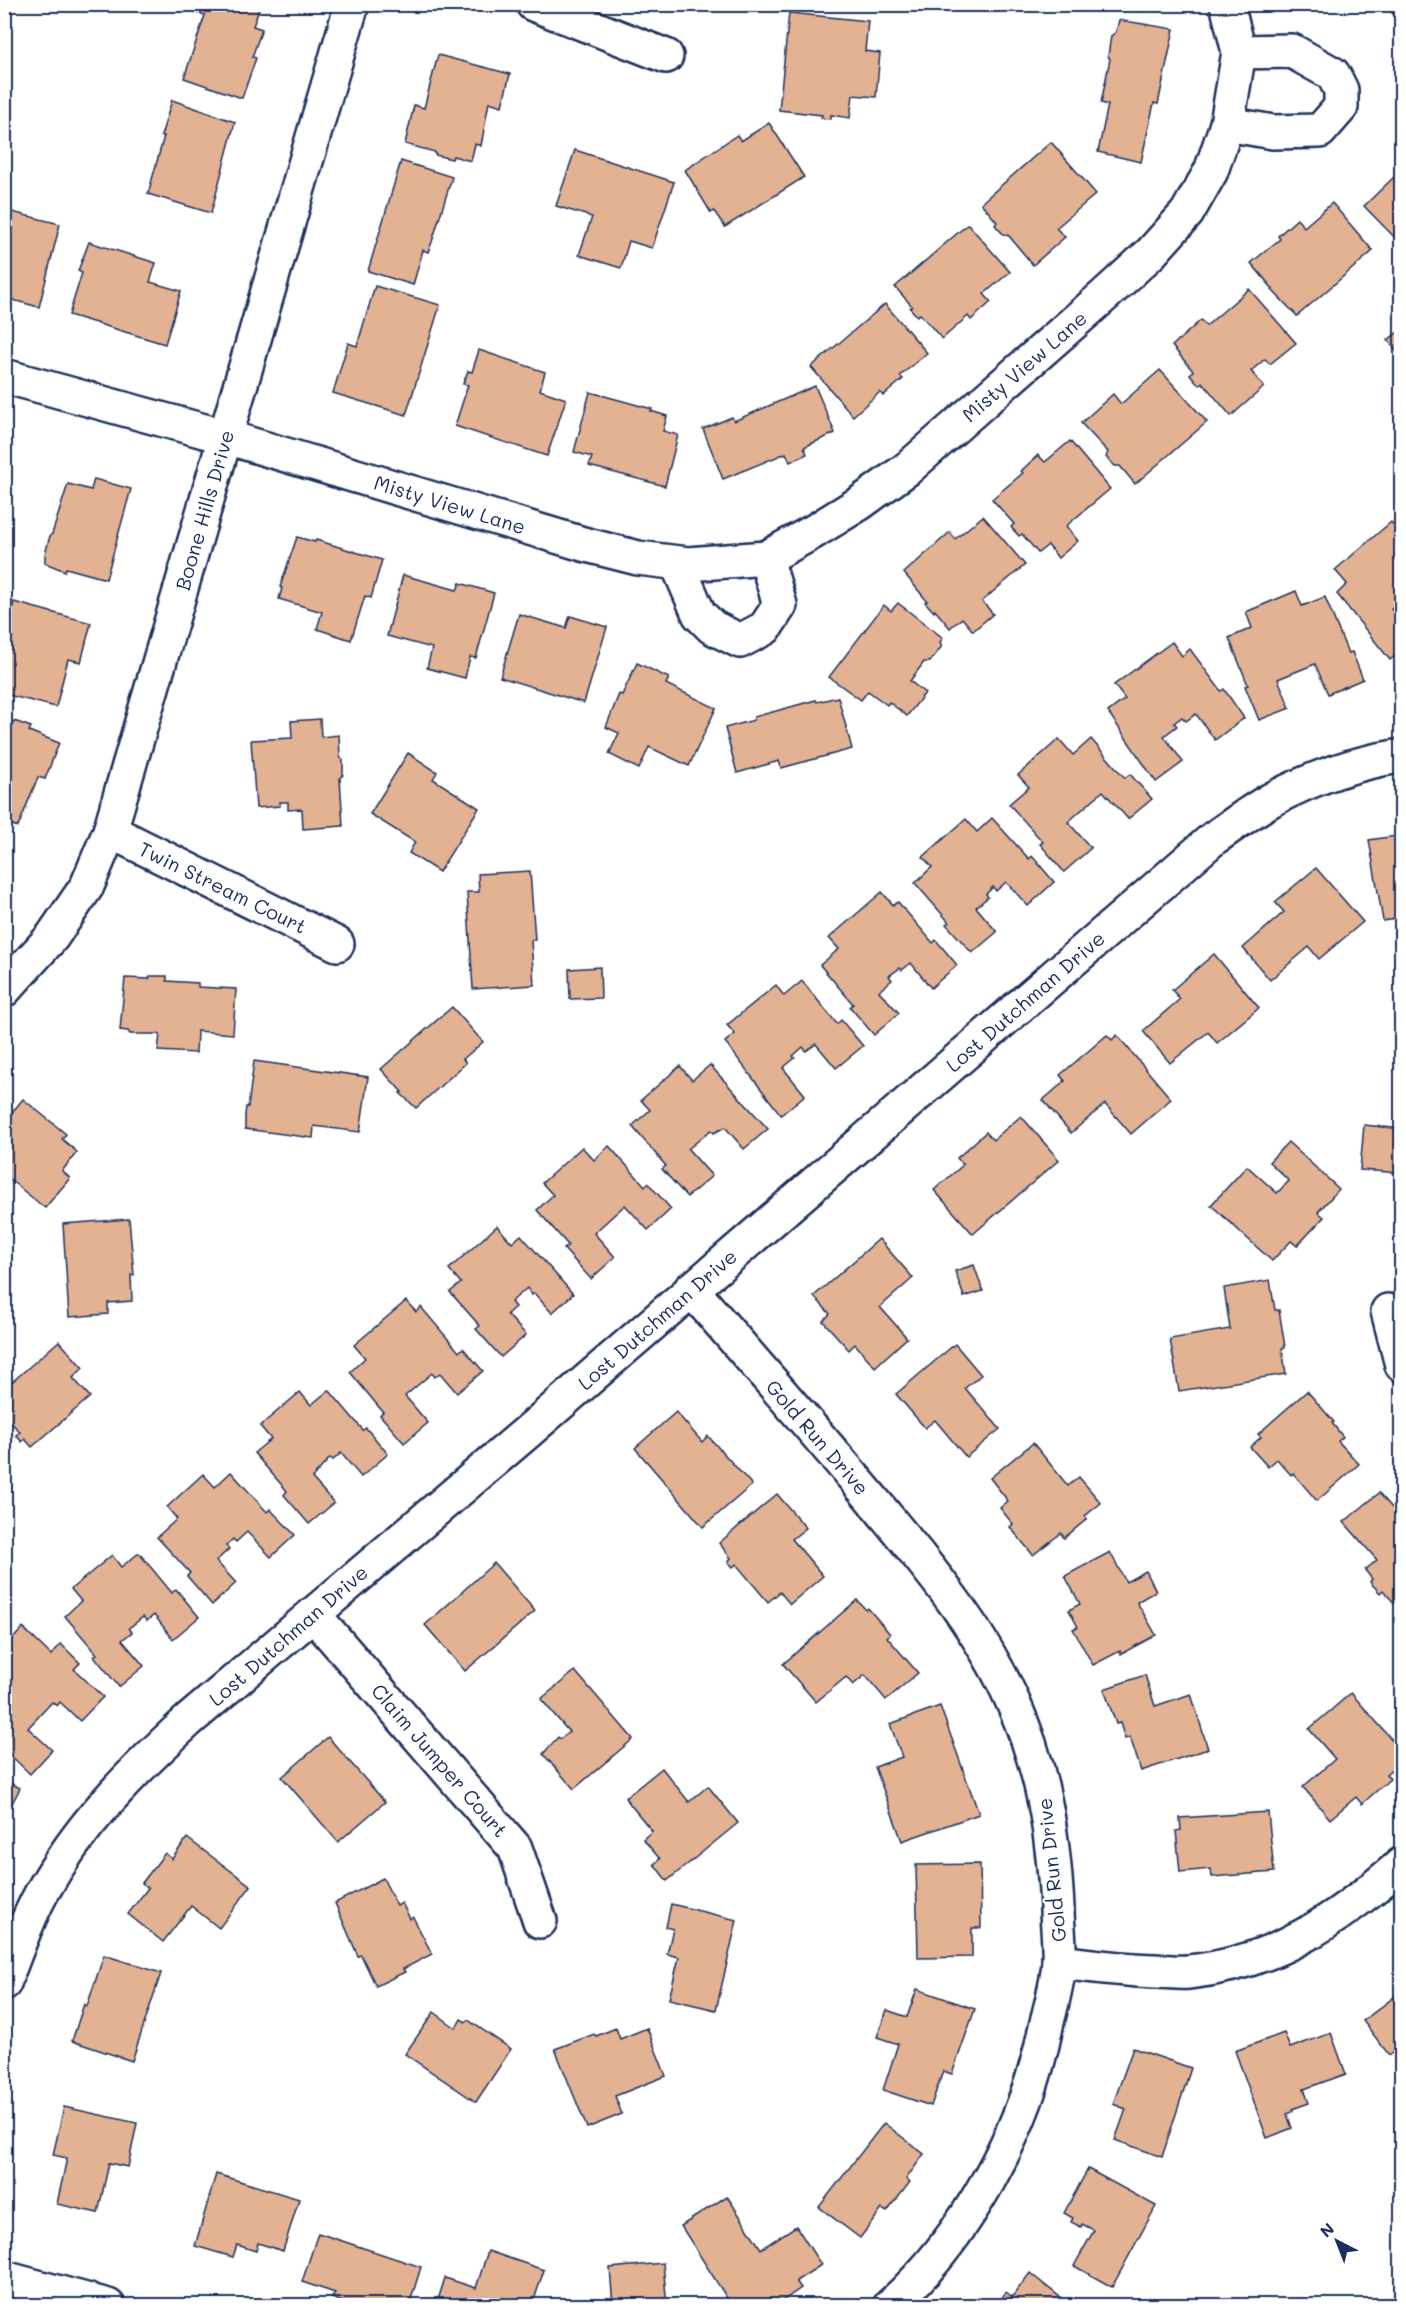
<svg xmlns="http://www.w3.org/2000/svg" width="1406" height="2310" font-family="Mali,sans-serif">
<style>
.building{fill:#e2b293;stroke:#1b2f5e;stroke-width:1.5}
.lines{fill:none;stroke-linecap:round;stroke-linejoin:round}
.minor-casing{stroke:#1b2f5e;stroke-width:38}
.minor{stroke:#fff;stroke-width:33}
.labels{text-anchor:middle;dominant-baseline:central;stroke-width:4.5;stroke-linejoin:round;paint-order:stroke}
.street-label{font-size:20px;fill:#1b2f5e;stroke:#fff}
</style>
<rect width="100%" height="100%" fill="#fff"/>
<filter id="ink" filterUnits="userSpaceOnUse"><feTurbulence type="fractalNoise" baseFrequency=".0167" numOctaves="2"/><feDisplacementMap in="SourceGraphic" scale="12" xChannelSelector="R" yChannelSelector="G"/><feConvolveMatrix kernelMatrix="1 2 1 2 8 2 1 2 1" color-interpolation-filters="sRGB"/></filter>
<g filter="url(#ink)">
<!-- building -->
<g class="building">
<path d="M191 4H261L253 26 262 29 252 57 256 58 242 98 184 78 205 15 189 10Z"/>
<path d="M1385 4H1402V12L1400 10 1393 14Z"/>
<path d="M789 13 868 21 865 51 880 53 876 97 853 95 850 118 831 115V119L821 118 822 115 779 110Z"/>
<path d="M1119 20 1174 29 1158 104 1154 103 1141 162 1098 152 1108 105 1101 103 1110 59 1108 56 1111 36 1116 32Z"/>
<path d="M438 55 510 74 502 106 489 102 481 146 475 144 471 161 453 156 452 159 435 155V152L405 144 414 105 424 108Z"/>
<path d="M172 100 235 122 211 213 148 194 164 136H161Z"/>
<path d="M769 123 804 177 725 227 714 211 711 213 685 170 737 135 741 141Z"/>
<path d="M1051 142 1096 194 1056 228 1065 237 1033 265 1009 236 1003 234 995 225 997 222 981 203Z"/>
<path d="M575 150 674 182 652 248 629 241 621 268 579 255 592 217 556 206Z"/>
<path d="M401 161 452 177 432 242 428 252 423 250 413 285 368 271Z"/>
<path d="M1394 177 1402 185V245L1364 206Z"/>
<path d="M1332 203 1373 251 1297 316 1272 290 1273 289 1251 263 1280 239 1278 236 1297 219 1304 227Z"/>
<path d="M4 210 60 224 39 307 5 298 8 287 4 286Z"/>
<path d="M968 224 1010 272 984 294 991 302 971 320 968 316 942 339 920 314 917 316 910 308 912 306 895 287Z"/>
<path d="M89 242 156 263 150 282 181 291 165 344 69 315 82 273 78 271Z"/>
<path d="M375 286 440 305 406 415 333 393 348 343 357 346Z"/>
<path d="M1249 289 1296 343 1270 364 1265 359 1251 371 1264 387 1231 416 1202 382 1199 385 1190 374 1193 371 1172 346 1201 320 1206 326Z"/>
<path d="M885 304 927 353 900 376 903 379 883 396 880 392 853 416 811 367Z"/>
<path d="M1402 329V355L1400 356 1388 340Z"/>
<path d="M479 350 545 372 540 390 566 399 547 456 455 426 468 385 463 384 468 371 472 372Z"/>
<path d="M1160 370 1207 422 1135 484 1120 466H1115L1106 457 1108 452 1081 423 1113 394 1121 404Z"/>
<path d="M815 386 835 433 804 447 807 454 790 462 786 453 723 479 703 429 732 417 734 421Z"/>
<path d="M590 392 652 409 651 411 667 416 663 431 678 435 665 486 589 466 592 457 574 452Z"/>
<path d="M1070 441 1110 489 1066 526 1078 541 1058 558 1048 545 1038 553 1022 534 1019 536 1011 527 1014 524 992 499 1023 473 1021 471 1038 455 1045 462Z"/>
<path d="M94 479 131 489 106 579 66 568 65 571 45 563V554L50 536 52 534 68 484 91 490Z"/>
<path d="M983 516 1025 565 982 601 993 614 973 631 962 618 950 628 935 610 934 612 925 602 927 601 904 573 950 532 955 539Z"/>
<path d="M1391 522 1402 534V601L1391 609 1402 621V650L1390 660 1337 594 1347 584 1335 570Z"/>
<path d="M297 537 315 542 316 540 382 560 371 598 365 596 351 640 317 629 322 612 279 599 282 588 280 587Z"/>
<path d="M403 575 457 590 460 583 494 593 476 658 470 657 465 678 427 668 432 648 387 636Z"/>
<path d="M1296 591 1302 606 1325 597 1348 653 1352 652 1363 679 1328 694 1315 664 1278 679 1290 708 1259 720 1245 686 1248 685 1229 638 1252 628 1246 612Z"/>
<path d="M14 602 91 623 81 662 68 659 56 707 4 694V638Z"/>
<path d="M898 603 943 638 940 642 942 646 930 662H924L910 681 925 693 907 716 889 702 887 705 868 691 861 700 829 677 884 605 891 611Z"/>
<path d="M519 614 566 628 570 616 607 627 584 703 500 677Z"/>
<path d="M1172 642 1182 656 1190 649 1221 691 1224 689 1244 718 1215 740 1196 714 1186 721 1182 717 1174 723 1177 726 1164 736 1183 762 1156 782 1108 712 1125 699 1114 685Z"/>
<path d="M637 663 669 678 666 684 716 708 689 766 649 747 639 769 609 754 619 733 606 727 619 694 622 695Z"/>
<path d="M838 697 852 749 781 768 779 761 737 773 725 728 754 720V717L816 700 817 702Z"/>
<path d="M320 719 321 737 339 735 340 757 343 760V775L340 778 343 826 303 829 302 809 288 810V802H280V806L256 808 251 740 292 738 291 721Z"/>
<path d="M14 721 31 727 29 731 59 743 45 779 38 777 18 827 4 822V722L12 725Z"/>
<path d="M1059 739 1073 755 1091 739 1125 778 1130 774 1152 799 1128 819 1103 791 1068 822 1091 848 1064 872 1040 844 1043 842 1009 804 1029 787 1018 775Z"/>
<path d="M408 753 437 772 433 779 479 808 439 872 409 853 415 842 370 814Z"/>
<path d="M992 818 1029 859 1032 856 1054 882 1028 906 1006 882 996 891 993 887 986 894 988 897 976 907 997 932 972 953 946 924 949 922 915 883 932 867 923 857 966 819 977 832Z"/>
<path d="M1396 836 1397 840 1402 839V918L1383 921 1369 840Z"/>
<path d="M1316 868 1363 922 1319 959 1309 947 1270 980 1243 948 1284 912 1275 902Z"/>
<path d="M530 871 535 940H531L534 985 473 989 467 892H479L478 874Z"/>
<path d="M882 892 893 905 898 902 933 943 936 940 957 965 931 988 911 963 902 970 900 968 889 976 892 980 879 991 899 1013 874 1035 850 1007 853 1004 820 965 839 949 829 938Z"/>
<path d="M1214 954 1259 1008 1217 1043 1208 1032 1170 1063 1143 1031 1180 999 1172 990Z"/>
<path d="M600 967 601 998 570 999 569 969Z"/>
<path d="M150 976H167V981L198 983V987L236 989 233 1034 197 1031 196 1053 158 1051 160 1034H130L128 1031 120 1030 125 978 149 979Z"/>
<path d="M802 981 837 1024 841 1020 863 1046 836 1068 816 1044 806 1051 803 1047 793 1056 795 1058 783 1068 805 1095 781 1115 725 1042 735 1034 727 1025 776 985 784 996Z"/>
<path d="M452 1007 483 1042 463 1059 466 1063 416 1108 400 1093 402 1092 381 1069Z"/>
<path d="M1107 1035 1112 1040 1117 1035 1171 1099 1131 1134 1105 1104 1071 1133 1043 1100 1065 1081 1060 1075Z"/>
<path d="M254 1061 368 1077 360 1132 314 1126 313 1138 245 1129V1115L246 1107H248Z"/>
<path d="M710 1065 768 1129 744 1149 725 1127 714 1133 711 1130 688 1149 712 1176 687 1197 662 1169 666 1166 632 1126 650 1110 641 1100 680 1066 692 1080Z"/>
<path d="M23 1099 66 1134 62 1139 77 1152 62 1171 70 1178 45 1208 4 1175V1122Z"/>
<path d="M1021 1116 1059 1160 973 1234 934 1190 963 1165 957 1158 986 1132 993 1140Z"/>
<path d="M1364 1125 1402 1129V1173L1360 1170Z"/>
<path d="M1288 1142 1339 1189 1318 1212 1324 1217 1297 1246 1291 1241 1272 1261 1211 1205 1247 1166 1277 1193 1289 1181 1269 1162Z"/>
<path d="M609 1146 645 1186 648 1183 671 1209 648 1230 625 1205 594 1233 615 1257 591 1279 564 1249 568 1245 537 1210 553 1195 542 1183 582 1147 594 1160Z"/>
<path d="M129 1219 134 1275H131L132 1301 108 1303V1314L69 1317 63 1224Z"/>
<path d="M497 1226 512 1243 521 1235 573 1294 552 1313 534 1293 532 1295 527 1288 511 1302 515 1307 507 1314 526 1335 501 1357 476 1329 480 1326 450 1292 461 1283 449 1269Z"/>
<path d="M879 1239 913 1278 880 1307 907 1338 875 1367 855 1344 849 1350 823 1321 830 1314 814 1296Z"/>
<path d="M974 1265 983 1291 964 1297 955 1271Z"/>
<path d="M1270 1280 1275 1310H1279L1285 1347 1282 1348 1286 1374 1179 1391 1170 1339 1230 1329 1224 1288Z"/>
<path d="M406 1301 416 1312 421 1307 459 1352 463 1348 483 1371 457 1393 440 1373 435 1377 432 1373 405 1396 428 1423 404 1443 380 1415 383 1412 350 1372 365 1358 354 1345Z"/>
<path d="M59 1341 83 1368 73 1378 90 1397 32 1447 25 1439 22 1442 16 1435 20 1432 4 1415V1397L9 1393 5 1388Z"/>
<path d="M955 1344 981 1375 965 1388 1000 1429 966 1457 935 1420 925 1428 896 1394Z"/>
<path d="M329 1390 363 1430 366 1428 388 1454 361 1477 341 1453 333 1460 330 1458 312 1478 334 1503 309 1524 284 1495 287 1491 254 1453 271 1439 260 1426 300 1392 311 1405Z"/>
<path d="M1307 1391 1334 1422 1332 1423 1343 1437 1338 1441 1359 1464 1317 1501 1293 1473 1291 1475 1277 1459 1268 1467 1250 1447 1261 1437 1258 1434Z"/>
<path d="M676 1412 702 1442 708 1436 752 1485 703 1527 635 1448Z"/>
<path d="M1033 1443 1068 1486 1079 1477 1101 1503 1085 1516 1087 1519 1064 1538 1061 1533 1033 1555 1010 1527 1013 1524 1000 1508 1008 1501 990 1478Z"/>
<path d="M231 1472 267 1512 270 1509 295 1535 271 1557 247 1532 236 1542 233 1539 226 1546 229 1549 216 1561 236 1583 212 1605 187 1576 190 1573 157 1537 177 1519 167 1507 203 1474 215 1487Z"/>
<path d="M1379 1493 1402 1519V1598L1395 1604 1383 1590 1380 1593 1370 1582 1372 1579 1365 1570 1377 1560 1344 1522Z"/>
<path d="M777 1494 806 1528 792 1539 823 1576 790 1604 780 1592 768 1602 736 1564 733 1567 728 1562 731 1558 719 1543Z"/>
<path d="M1110 1552 1126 1582 1146 1571 1156 1591 1137 1602 1156 1635 1121 1654 1120 1651 1093 1665 1073 1629 1078 1627 1069 1610 1080 1604 1065 1576Z"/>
<path d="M139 1553 172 1593 176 1589 199 1617 173 1639 154 1615 147 1621 143 1617 129 1628 132 1632 122 1640 144 1666 119 1687 94 1656 97 1654 65 1616 81 1601 71 1589 112 1555 121 1567Z"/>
<path d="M494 1563 535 1611 465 1671 425 1625Z"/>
<path d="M857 1600 866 1610 868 1608 890 1634 887 1637 918 1673 886 1700 865 1675 853 1685 846 1677 816 1702 783 1664Z"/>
<path d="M23 1628 51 1655 61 1644 80 1663 74 1669 103 1697 80 1721 60 1702 57 1706 52 1702 28 1728 52 1750 30 1774 4 1749 7 1745 4 1743V1648Z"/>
<path d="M575 1671 633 1739 574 1789 543 1754 558 1737 560 1739 569 1732 541 1699Z"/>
<path d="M1145 1675 1155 1706 1191 1694 1208 1749 1141 1771 1130 1737 1125 1739 1120 1723 1116 1724 1104 1689Z"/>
<path d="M1351 1693 1402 1751V1761L1386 1774 1390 1779 1362 1804 1356 1797 1330 1819 1303 1787 1335 1759 1309 1729Z"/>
<path d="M940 1706 979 1814 902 1841 875 1767 902 1757 890 1724Z"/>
<path d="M328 1737 385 1802 338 1842 282 1777Z"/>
<path d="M662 1768 689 1802 708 1786 738 1823 667 1881 654 1864 660 1859 643 1839 652 1831 625 1798Z"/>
<path d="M4 1780 20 1788 6 1815H4Z"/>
<path d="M1268 1812 1274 1872 1212 1877 1211 1869 1180 1872 1176 1831 1181 1830 1180 1818Z"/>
<path d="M187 1838 251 1886 219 1928 191 1906 163 1942 128 1914 148 1888 142 1883 165 1853 172 1859Z"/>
<path d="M980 1864 981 1928H972V1957L918 1958 916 1865Z"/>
<path d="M383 1878 397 1906 402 1903 410 1919 413 1917 432 1954 403 1969 405 1972 376 1986 361 1955 358 1956 335 1903Z"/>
<path d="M671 1904 737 1920 716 2010 669 1999 679 1957 667 1954 673 1929 666 1927Z"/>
<path d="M104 1955 161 1973 132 2061 72 2041 84 2004 87 2006Z"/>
<path d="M1402 1974V1987L1395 1979Z"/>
<path d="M917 1989 975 2009 952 2074 943 2071 931 2106 883 2090 898 2044 877 2037 887 2010 907 2017Z"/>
<path d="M1402 1991V2045L1389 2055 1363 2021Z"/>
<path d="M434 2012 456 2028 461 2019 466 2022 468 2020 511 2049 476 2102 405 2054Z"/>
<path d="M616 2028 620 2039 647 2028 666 2076 615 2096 622 2114 587 2128 555 2049 594 2034 596 2036Z"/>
<path d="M1284 2033 1290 2048 1331 2033 1346 2074 1304 2089 1309 2103 1292 2109 1293 2111 1287 2114 1292 2128 1267 2138 1235 2051Z"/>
<path d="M1133 2048 1191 2068 1162 2157 1115 2140 1126 2109 1113 2104Z"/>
<path d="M64 2107 137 2123 128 2167 109 2163 98 2213 57 2204 67 2158 53 2155Z"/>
<path d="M884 2123 924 2154 906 2179 910 2182 887 2212 882 2209 860 2238 819 2207Z"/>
<path d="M1088 2169 1156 2206 1112 2287 1074 2266 1094 2230 1082 2224 1081 2227 1071 2222 1073 2218 1064 2213Z"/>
<path d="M216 2174 299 2199 283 2251 258 2243 256 2251 237 2245 233 2257 195 2246Z"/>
<path d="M727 2196 761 2249 796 2226 821 2265 796 2281 801 2288 775 2306H766L764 2303 761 2306H732L681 2226Z"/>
<path d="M318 2233 421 2267 409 2306H355L332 2298 335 2293 302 2282Z"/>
<path d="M488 2251 544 2270 532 2306H436L445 2278 476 2288Z"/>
<path d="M663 2263 667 2306H613L610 2268Z"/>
<path d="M1030 2273 1066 2302 1063 2306H996L1006 2292 1012 2297Z"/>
<path d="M1402 2289V2306H1381Z"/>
</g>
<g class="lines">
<defs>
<g id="minor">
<path d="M533 4 666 56"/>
<path d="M1227 124 1273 132 1320 131 1341 107V90L1333 74 1292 51 1239 52"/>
<path d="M4 376 226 437 583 544 638 558 688 564 766 558 813 532 860 503 907 469 1105 295 1151 253 1187 213 1211 171 1227 124 1239 52 1227 4"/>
<path d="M677 563 699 614 712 627 740 641 765 628 780 605 766 558"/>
<path d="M110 831 337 944"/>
<path d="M4 990 52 937 87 886 110 831 352 4"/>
<path d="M691 1289C753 1361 816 1432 877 1505 928 1567 979 1626 1012 1700 1043 1768 1053 1834 1057 1907 1057 1925 1060 1943 1059 1961 1058 1984 1050 2008 1045 2031 1025 2130 966 2238 890 2306"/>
<path d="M1388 1311 1402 1365"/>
<path d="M313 1614 515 1848 540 1921"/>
<path d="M1059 1962C1091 1966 1123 1970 1156 1971 1166 1971 1177 1973 1188 1972 1276 1963 1337 1920 1402 1864"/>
<path d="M4 1983C15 1953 26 1922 41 1894 79 1825 132 1772 189 1720L525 1434 1214 838C1232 826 1250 812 1269 801 1310 779 1355 762 1402 756"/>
<path d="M4 2278 108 2306"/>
</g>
</defs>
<!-- minor casing -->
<use href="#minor" class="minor-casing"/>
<!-- minor -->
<use href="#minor" class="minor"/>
</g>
</g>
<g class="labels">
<!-- street labels -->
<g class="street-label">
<text transform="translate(1024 366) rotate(-41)">Misty View Lane</text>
<text transform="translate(450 504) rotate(17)">Misty View Lane</text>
<text transform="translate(204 510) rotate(-74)">Boone Hills Drive</text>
<text transform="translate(223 887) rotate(26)">Twin Stream Court</text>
<text transform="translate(1025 1001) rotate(-41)">Lost Dutchman Drive</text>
<text transform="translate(657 1319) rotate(-41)">Lost Dutchman Drive</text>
<text transform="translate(818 1437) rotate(49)">Gold Run Drive</text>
<text transform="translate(288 1635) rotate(-41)">Lost Dutchman Drive</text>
<text transform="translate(440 1760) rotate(49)">Claim Jumper Court</text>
<text transform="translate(1051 1870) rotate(-96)">Gold Run Drive</text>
</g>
</g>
<!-- margin -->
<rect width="1406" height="2310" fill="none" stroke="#fff" stroke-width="24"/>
<rect x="12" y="12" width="1382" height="2286" fill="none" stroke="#1b2f5e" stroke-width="2" filter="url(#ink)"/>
<!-- north arrow -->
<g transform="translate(1337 2241) rotate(318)" stroke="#ffffff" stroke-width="4.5" paint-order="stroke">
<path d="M0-4.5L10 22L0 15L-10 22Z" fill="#1b2f5e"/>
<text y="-9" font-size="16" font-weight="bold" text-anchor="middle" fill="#1b2f5e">N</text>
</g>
</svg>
